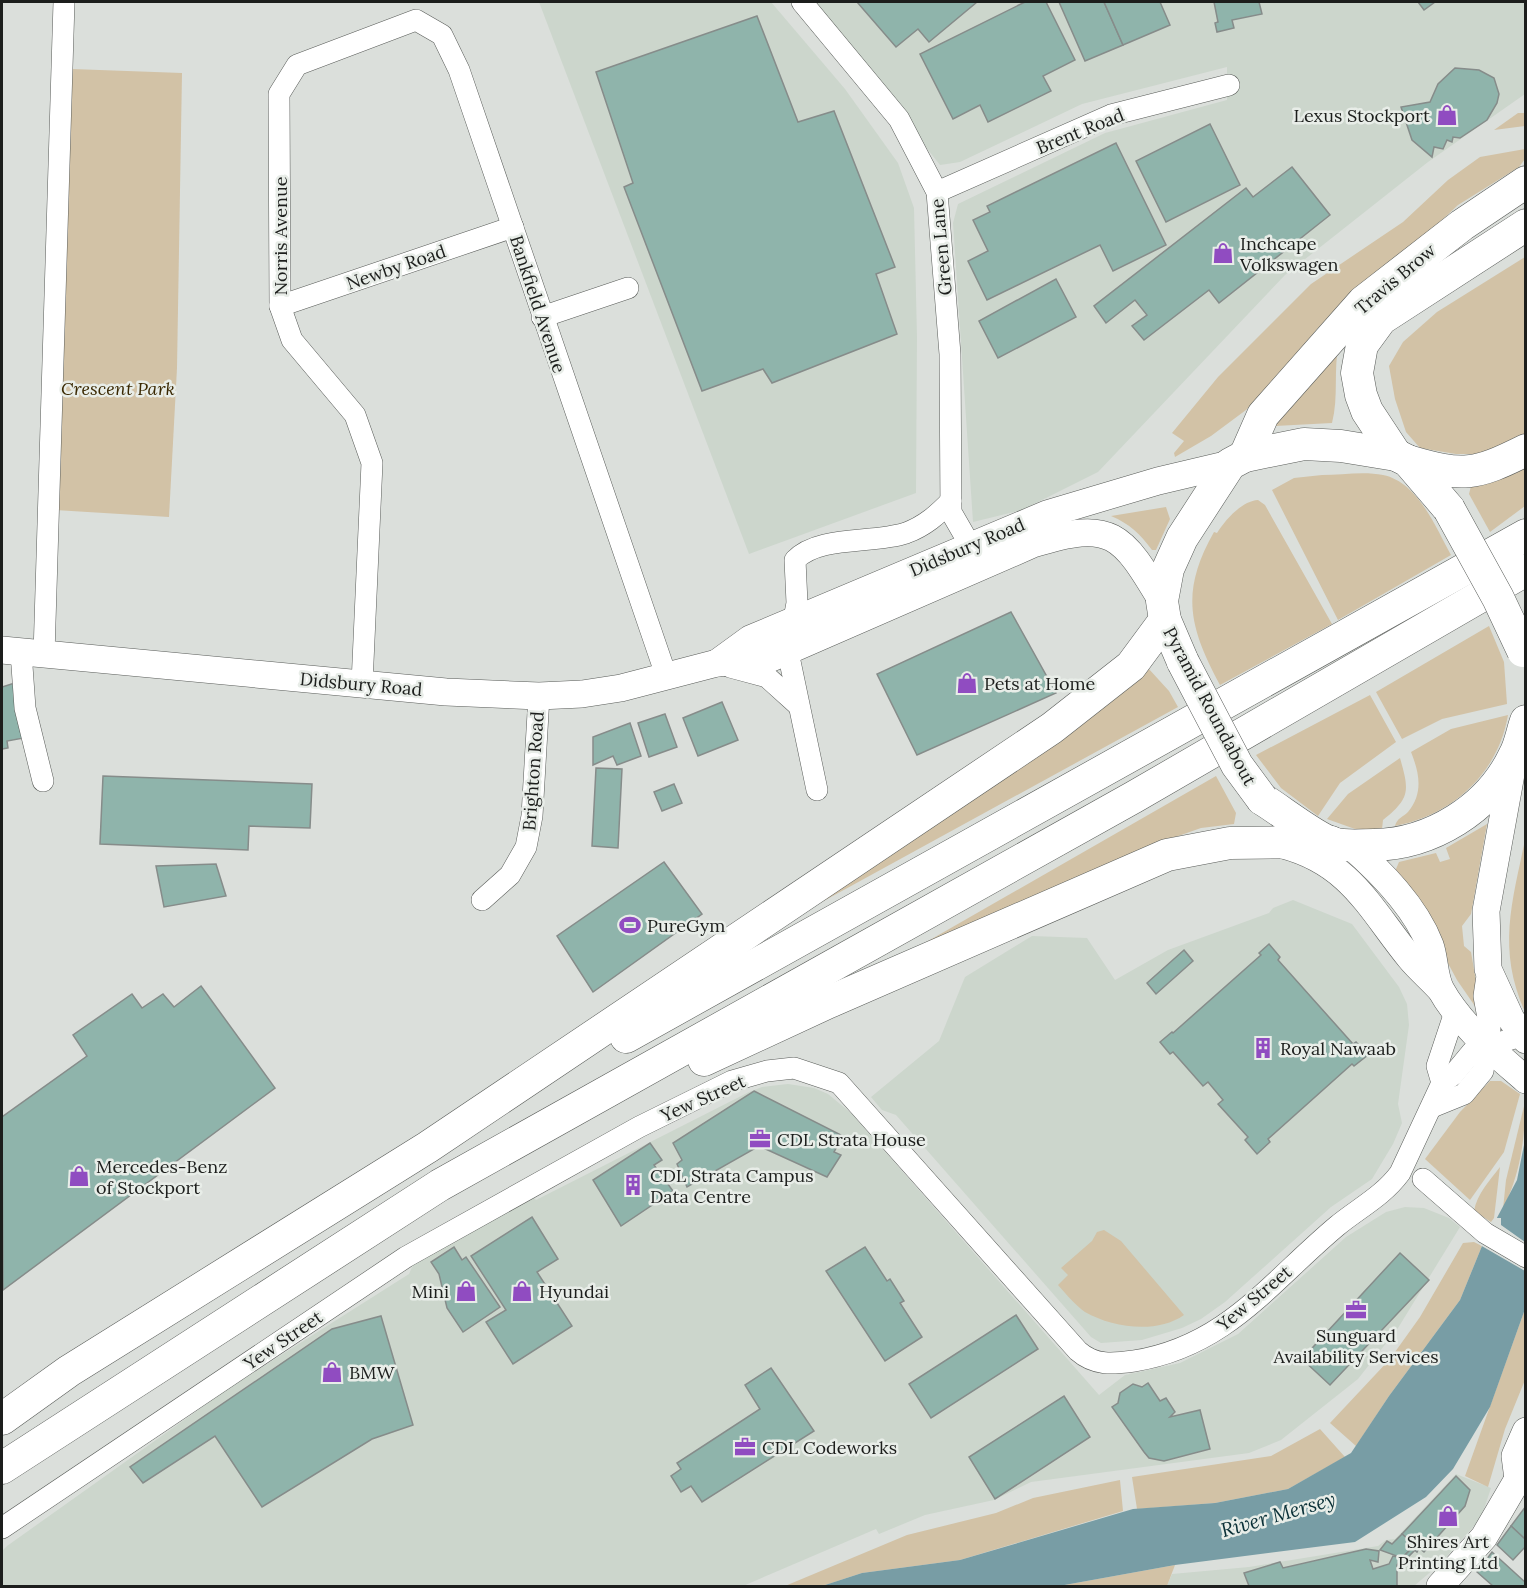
<svg xmlns="http://www.w3.org/2000/svg" width="1527" height="1588" font-family="Lora,serif">
<style>
.built{fill:#ccd6cc}
.green{fill:#d2c2a6}
.water{fill:#789da5}
.pier{fill:#dbdfdb}
.building{fill:#8fb4ab;stroke:#868c8a;stroke-width:1.5}
.lines{fill:none;stroke-linecap:round;stroke-linejoin:round}
.minor-casing{stroke:#595c59;stroke-width:22}
.major-casing{stroke:#595c59;stroke-width:28}
.highway-casing{stroke:#595c59;stroke-width:33}
.minor{stroke:#fff;stroke-width:21}
.major{stroke:#fff;stroke-width:27}
.highway{stroke:#fff;stroke-width:32}
.highway-bridge-casing{stroke:#595c59;stroke-width:33;stroke-linecap:butt}
.highway-bridge{stroke:#fff;stroke-width:32}
.labels{text-anchor:middle;dominant-baseline:central;stroke-width:5;stroke-linejoin:round;paint-order:stroke}
.poi-label{font-size:18px;fill:#1c1e1c;stroke:#e8ede8;text-anchor:start}
.street-label{font-size:18px;fill:#1c1e1c;stroke:#e8ede8}
.park-label{font-size:18px;font-style:italic;fill:#3a2802;stroke:#e8ede8}
.water-label{font-size:20px;font-style:italic;fill:#0a3037;stroke:#e8ede8}
</style>
<rect width="100%" height="100%" fill="#dbdfdb"/>
<!-- built -->
<g class="built">
<path d="M539 2H771L845 89 898 163 914 208 917 337 916 493 749 554Z"/>
<path d="M810 2H1525V94L1428 162 1285 275 1098 472 1022 510 973 522 953 223 958 204 1105 133 1227 100V67L1082 104 960 162 940 165Z"/>
<path d="M1293 900 1352 924 1399 987 1407 1004 1409 1025 1398 1104 1402 1123 1393 1144 1372 1179 1331 1207 1225 1302 1201 1319 1182 1328 1142 1340 1101 1343 1091 1337 896 1115 882 1110 871 1097 939 1041 965 977 1032 936 1087 938 1115 980 1168 950 1269 913 1273 908Z"/>
<path d="M788 1084 814 1088 828 1094 851 1113 1099 1395 1125 1375 1180 1363 1238 1334 1346 1237 1386 1212 1405 1207 1424 1208 1449 1218 1460 1227 1398 1328 1358 1379 1281 1440 1249 1453 1031 1482 994 1500 925 1515 879 1534 876 1529 743 1586H2V1551L7 1546 229 1388 409 1274 413 1265 530 1194 536 1200 749 1092 762 1087Z"/>
<path d="M1456 1474 1491 1488 1481 1518 1441 1563 1414 1586H1167L1172 1574 1249 1567 1378 1546 1386 1540 1395 1539Z"/>
</g>
<!-- green -->
<g class="green">
<path d="M72 69 182 73 177 368 169 517 55 510Z"/>
<path d="M1518 113H1525V126L1494 130Z"/>
<path d="M1525 149V159L1519 167 1458 205 1403 257 1349 296 1317 329 1275 381 1246 410 1211 436 1175 457 1174 453 1184 441 1172 433 1218 377 1311 284 1403 222 1448 180 1480 157Z"/>
<path d="M1525 257V434L1482 454H1456L1420 448 1406 432 1395 399 1389 366 1403 342 1437 312Z"/>
<path d="M1339 343C1333 370 1339 396 1332 423L1275 426Z"/>
<path d="M1525 462V506L1490 532 1469 494 1471 486Z"/>
<path d="M1322 475C1341 475 1364 471 1383 475 1418 482 1436 528 1451 555L1338 620 1272 490 1294 478Z"/>
<path d="M1258 500 1265 505 1332 624 1220 685C1189 627 1180 592 1214 532L1217 533C1226 519 1242 501 1258 500Z"/>
<path d="M1166 507 1170 519 1156 550H1152C1140 534 1130 524 1111 516Z"/>
<path d="M1489 626 1504 662 1507 704 1442 719 1402 739 1376 692Z"/>
<path d="M1148 668 1169 691 1178 707 820 903 1083 724Z"/>
<path d="M1370 695 1396 742 1340 783 1318 816 1281 788 1256 755Z"/>
<path d="M1508 715C1498 774 1452 815 1395 826 1397 818 1403 817 1408 812 1424 793 1419 772 1411 752L1451 729Z"/>
<path d="M1400 758C1409 790 1411 798 1383 820L1382 829H1355L1327 819 1348 794Z"/>
<path d="M1216 776 1236 813 1234 824 1201 828 1164 841 895 960Z"/>
<path d="M1487 824 1471 914 1462 926 1464 946 1471 952 1481 1010 1479 1012 1457 980 1422 915 1393 876 1399 862 1436 853 1440 862 1450 859 1446 848Z"/>
<path d="M1525 840V1012C1497 949 1512 903 1525 840Z"/>
<path d="M1490 1081H1501L1520 1094 1504 1152 1470 1200 1425 1159 1460 1112Z"/>
<path d="M1525 1102C1525 1142 1520 1173 1503 1209L1506 1180Z"/>
<path d="M1500 1167 1494 1218 1491 1222 1474 1211C1477 1194 1490 1180 1500 1167Z"/>
<path d="M1104 1230 1121 1241 1184 1315C1157 1334 1113 1328 1085 1312 1075 1305 1066 1294 1058 1285L1068 1275 1061 1268 1092 1241 1097 1232Z"/>
<path d="M1474 1242 1482 1246 1460 1300 1389 1396 1356 1446 1330 1423 1390 1359 1420 1317 1463 1243Z"/>
<path d="M1525 1309V1380L1505 1429 1488 1487 1465 1476Z"/>
<path d="M1320 1429 1345 1457 1288 1489 1215 1503 1137 1509 1132 1477 1271 1456Z"/>
<path d="M1120 1480 1123 1511 960 1560 862 1573 822 1586H785L907 1535 996 1513 1033 1498Z"/>
<path d="M1175 1565 1167 1586H1059Z"/>
</g>
<!-- water -->
<path class="water" d="M1525 1140V1309L1490 1407 1453 1469 1426 1497 1355 1542 1175 1565 1059 1586H822L862 1573 960 1560 1133 1509 1215 1503 1288 1489 1351 1453 1389 1396 1460 1300 1482 1246 1517 1180Z"/>
<!-- pier -->
<path class="pier" d="M1495 1218H1501V1225L1525 1242V1271L1480 1245Z"/>
<!-- building -->
<g class="building">
<path d="M857 2H977L929 42 918 29 896 47Z"/>
<path d="M1025 2H1046L1075 60 1043 76 1051 91 988 122 980 105 953 119 920 54Z"/>
<path d="M1059 2H1104L1123 45 1085 61Z"/>
<path d="M1104 2H1160L1170 25 1123 45Z"/>
<path d="M1214 2H1259L1262 14 1232 20 1234 28 1217 32 1215 23 1218 22Z"/>
<path d="M1418 2H1435L1424 10Z"/>
<path d="M757 16 798 122 834 111 895 267 876 274 897 334 772 383 763 369 702 391 624 187 633 183 596 72Z"/>
<path d="M1455 68 1479 70 1494 78 1499 94 1497 103 1487 120 1460 138 1453 137 1452 142 1447 140 1443 149 1434 147 1432 157 1412 140 1401 107 1430 102 1438 84Z"/>
<path d="M1210 124 1240 185 1166 222 1136 161Z"/>
<path d="M1116 143 1166 245 1113 271 1100 245 987 300 968 261 988 251 973 220 990 212 987 206Z"/>
<path d="M1292 167 1330 215 1219 303 1209 290 1144 340 1132 326 1147 315 1135 300 1106 323 1094 306 1246 188 1253 197Z"/>
<path d="M1056 279 1076 317 998 358 979 321Z"/>
<path d="M1011 612 1056 693 917 755 877 674Z"/>
<path d="M21 681 29 737 7 741 8 748 2 749V687Z"/>
<path d="M722 702 738 740 698 756 683 718Z"/>
<path d="M665 714 677 747 649 757 638 723Z"/>
<path d="M630 723 641 756 617 765 613 756 593 765V737Z"/>
<path d="M596 768 622 769 618 848 592 846Z"/>
<path d="M103 776 312 784 310 828 249 826 248 850 100 844Z"/>
<path d="M674 784 682 803 662 811 654 792Z"/>
<path d="M664 862 702 914 593 992 557 936Z"/>
<path d="M216 864 226 896 164 907 156 866Z"/>
<path d="M1269 944 1280 957 1278 960 1353 1044 1356 1042 1368 1055 1354 1066 1352 1064 1268 1139 1270 1142 1257 1154 1245 1140 1248 1137 1218 1104 1223 1100 1208 1082 1203 1086 1173 1052 1170 1054 1160 1042 1172 1032 1173 1033 1261 955 1259 953Z"/>
<path d="M1184 950 1193 961 1156 994 1147 983Z"/>
<path d="M201 986 275 1088 3 1290 2 1117 87 1056 73 1035 132 994 142 1008 163 994 174 1007Z"/>
<path d="M754 1091 843 1136 834 1152 841 1155 827 1177 759 1146 687 1187 677 1164 682 1160 673 1143Z"/>
<path d="M650 1143 662 1160 654 1165 673 1191 621 1226 593 1180Z"/>
<path d="M532 1217 558 1259 537 1272 572 1326 513 1364 486 1322 506 1310 471 1256Z"/>
<path d="M454 1247 462 1260 466 1257 500 1307 463 1332 447 1308 439 1274 431 1262Z"/>
<path d="M865 1247 887 1281 890 1279 904 1301 900 1303 922 1337 885 1361 826 1271Z"/>
<path d="M1400 1253 1429 1280 1330 1385 1302 1359Z"/>
<path d="M1016 1315 1038 1349 931 1418 909 1384Z"/>
<path d="M381 1316 413 1425 372 1439 262 1507 215 1436 143 1483 130 1467 332 1329Z"/>
<path d="M771 1368 814 1431 702 1502 691 1486 681 1492 671 1476 681 1469 677 1463 760 1409 745 1385Z"/>
<path d="M1148 1383 1160 1401 1166 1398 1175 1412 1170 1417 1200 1410 1210 1449 1164 1461 1149 1458 1144 1452 1112 1407 1118 1403 1120 1393 1133 1384 1142 1387Z"/>
<path d="M1064 1396 1090 1437 995 1499 969 1457Z"/>
<path d="M1456 1476 1470 1490 1465 1506 1424 1552 1402 1534Z"/>
<path d="M1526 1506V1540L1511 1526Z"/>
<path d="M1511 1526 1526 1540V1546L1513 1560 1497 1545Z"/>
<path d="M1402 1534 1419 1548 1417 1552 1412 1548 1402 1558 1380 1550 1387 1541 1392 1544Z"/>
<path d="M1412 1548 1415 1550 1405 1560 1402 1558Z"/>
<path d="M1366 1549 1379 1551 1378 1562 1370 1560 1373 1569 1389 1564 1393 1556 1402 1558 1397 1565V1586H1249L1244 1573 1280 1562 1283 1568Z"/>
<path d="M1492 1552 1526 1583V1586H1493L1477 1572Z"/>
</g>
<g class="lines">
<defs>
<g id="minor">
<path d="M802 2 899 119 937 192 950 354 951 512 970 545"/>
<path d="M937 192 1111 115 1229 85"/>
<path d="M280 306 513 227"/>
<path d="M542 317 628 288"/>
<path d="M21 652 25 708 43 781"/>
<path d="M44 655 64 2"/>
<path d="M730 667 767 677 798 705"/>
<path d="M362 684 372 463 355 415 292 340 280 306 279 94 297 65 416 20 442 35 459 70 667 678"/>
<path d="M817 790 788 652 797 603 795 560C819 535 873 544 906 533 925 526 937 515 951 501"/>
<path d="M482 900 510 875 526 847 532 816 539 696"/>
<path d="M1442 1083 1437 1066 1456 1009"/>
<path d="M1432 1107 1464 1094 1483 1071 1490 1029 1484 996 1488 969"/>
<path d="M1423 1179 1485 1233 1526 1257"/>
<path d="M2 1528 406 1257 639 1127 732 1081 767 1071 794 1068 839 1083 1078 1351C1095 1366 1113 1364 1134 1361 1227 1346 1270 1282 1337 1226 1359 1208 1383 1196 1400 1173L1442 1083 1453 1075 1472 1052 1520 1036"/>
</g>
<g id="major">
<path d="M2 650 446 692 539 696 582 694 621 688 717 663 767 660 1033 544C1112 519 1122 534 1162 601"/>
<path d="M717 663 750 639 1047 514 1158 481 1230 464"/>
<path d="M1513 763 1486 911 1488 969 1511 1019 1526 1040"/>
<path d="M1283 845C1351 863 1370 909 1410 958 1419 969 1430 978 1439 988"/>
<path d="M1350 845C1381 872 1415 906 1430 945 1435 959 1434 977 1441 990 1461 1026 1495 1053 1526 1080"/>
<path d="M1518 1479 1515 1456 1526 1431"/>
<path d="M1440 1586 1484 1537 1518 1479 1526 1471"/>
</g>
<g id="highway">
<path d="M1396 455 1367 411 1361 395 1357 373 1362 345 1381 319 1526 225"/>
<path d="M1245 456 1263 415 1363 302 1462 225 1526 182"/>
<path d="M1408 461C1463 477 1474 476 1526 450"/>
<path d="M1183 662 1165 620 1162 601 1168 569 1182 538 1230 464 1245 456 1304 444 1341 446 1396 455 1408 461 1449 509"/>
<path d="M1262 799C1280 810 1314 837 1332 843 1345 847 1360 845 1374 845 1431 844 1489 809 1514 756 1520 746 1522 732 1526 721"/>
<path d="M626 1037 1526 535"/>
<path d="M704 1060 829 1002 1167 855 1230 843 1331 842"/>
<path d="M2 1419 69 1371 428 1147 1052 728 1131 666 1165 620"/>
<path d="M2 1468 440 1185 1134 797 1526 570"/>
</g>
</defs>
<!-- minor casing -->
<use href="#minor" class="minor-casing"/>
<!-- major casing -->
<use href="#major" class="major-casing"/>
<!-- highway casing -->
<use href="#highway" class="highway-casing"/>
<!-- minor -->
<use href="#minor" class="minor"/>
<!-- major -->
<use href="#major" class="major"/>
<!-- highway -->
<use href="#highway" class="highway"/>
<defs>
<g id="highway-bridge">
<path d="M1449 509 1498 598 1523 651"/>
<path d="M1183 662 1237 765 1262 799"/>
</g>
</defs>
<!-- highway-bridge casing -->
<use href="#highway-bridge" class="highway-bridge-casing"/>
<!-- highway-bridge -->
<use href="#highway-bridge" class="highway-bridge"/>
</g>
<!-- icons -->
<defs>
<symbol id="shop-bare" viewBox="-9 -9 18 18"><path d="M-5-2.5h2.3a2.7 3.5 0 0 1 5.4 0H5L5.5 6h-11ZM-1.5-2.5h3a1.5 2.3 0 0 0-3 0Z" fill="#904cc1" stroke="#e8ede8" stroke-width="2.5" paint-order="stroke"/></symbol>
<symbol id="stadium-bare" viewBox="-9 -9 18 18"><path d="M0-5a6.5 5 0 1 0 0 10a6.5 5 0 1 0 0-10ZM-3.5-1.8h7v3.6h-7Z" fill="#904cc1" stroke="#e8ede8" stroke-width="2.5" paint-order="stroke"/></symbol>
<symbol id="building-bare" viewBox="-9 -9 18 18"><path d="M-4-6H4V6H1V3H-1V6H-4ZM-2.5-4.3h1.7v1.8h-1.7ZM.8-4.3h1.7v1.8H.8ZM-2.5-1h1.7V.8h-1.7ZM.8-1h1.7V.8H.8Z" fill="#904cc1" stroke="#e8ede8" stroke-width="2.5" paint-order="stroke"/></symbol>
<symbol id="office-bare" viewBox="-9 -9 18 18"><path d="M-6-3h4V-5.5h4V-3h4V5H-6ZM-1-4.5V-3h2v-1.5ZM-6 0V1H6V0Z" fill="#904cc1" stroke="#e8ede8" stroke-width="2.5" paint-order="stroke"/></symbol>
</defs>
<g fill-rule="evenodd">
<use href="#shop-bare" x="1432" y="100" width="30" height="30"/>
<use href="#shop-bare" x="1208" y="238" width="30" height="30"/>
<use href="#shop-bare" x="952" y="668" width="30" height="30"/>
<use href="#stadium-bare" x="615" y="910" width="30" height="30"/>
<use href="#building-bare" x="1248" y="1033" width="30" height="30"/>
<use href="#office-bare" x="745" y="1124" width="30" height="30"/>
<use href="#shop-bare" x="64" y="1161" width="30" height="30"/>
<use href="#building-bare" x="618" y="1170" width="30" height="30"/>
<use href="#shop-bare" x="451" y="1276" width="30" height="30"/>
<use href="#shop-bare" x="507" y="1276" width="30" height="30"/>
<use href="#office-bare" x="1341" y="1295" width="30" height="30"/>
<use href="#shop-bare" x="317" y="1357" width="30" height="30"/>
<use href="#office-bare" x="730" y="1432" width="30" height="30"/>
<use href="#shop-bare" x="1433" y="1501" width="30" height="30"/>
</g>
<g class="labels">
<!-- poi labels -->
<g class="poi-label">
<text x="1430" y="115" text-anchor="end">Lexus Stockport</text>
<text x="1240" y="243">Inchcape<tspan x="1240" dy="21">Volkswagen</tspan></text>
<text x="984" y="683">Pets at Home</text>
<text x="647" y="925">PureGym</text>
<text x="1280" y="1048">Royal Nawaab</text>
<text x="777" y="1139">CDL Strata House</text>
<text x="96" y="1166">Mercedes-Benz<tspan x="96" dy="21">of Stockport</tspan></text>
<text x="650" y="1175">CDL Strata Campus<tspan x="650" dy="21">Data Centre</tspan></text>
<text x="449" y="1291" text-anchor="end">Mini</text>
<text x="539" y="1291">Hyundai</text>
<text x="1356" y="1335" text-anchor="middle">Sunguard<tspan x="1356" dy="21">Availability Services</tspan></text>
<text x="349" y="1372">BMW</text>
<text x="762" y="1447">CDL Codeworks</text>
<text x="1448" y="1541" text-anchor="middle">Shires Art<tspan x="1448" dy="21">Printing Ltd</tspan></text>
</g>
<!-- street labels -->
<g class="street-label">
<text transform="translate(1080 131) rotate(-22)">Brent Road</text>
<text transform="translate(280 236) rotate(-90)">Norris Avenue</text>
<text transform="translate(941 247) rotate(-95)">Green Lane</text>
<text transform="translate(396 267) rotate(-19)">Newby Road</text>
<text transform="translate(1395 279) rotate(-40)">Travis Brow</text>
<text transform="translate(538 304) rotate(72)">Bankfield Avenue</text>
<text transform="translate(967 547) rotate(-23)">Didsbury Road</text>
<text transform="translate(361 684) rotate(5)">Didsbury Road</text>
<text transform="translate(1210 706) rotate(62)">Pyramid Roundabout</text>
<text transform="translate(533 771) rotate(-86)">Brighton Road</text>
<text transform="translate(703 1098) rotate(-24)">Yew Street</text>
<text transform="translate(1254 1298) rotate(-40)">Yew Street</text>
<text transform="translate(283 1340) rotate(-34)">Yew Street</text>
</g>
<!-- park labels -->
<g class="park-label">
<text x="118" y="388">Crescent Park</text>
</g>
<!-- water labels -->
<g class="water-label">
<text transform="translate(1278 1514) rotate(-16)">River Mersey</text>
</g>
</g>
<!-- border -->
<rect width="1527" height="1588" fill="none" stroke="#1c1e1c" stroke-width="6"/>
</svg>
